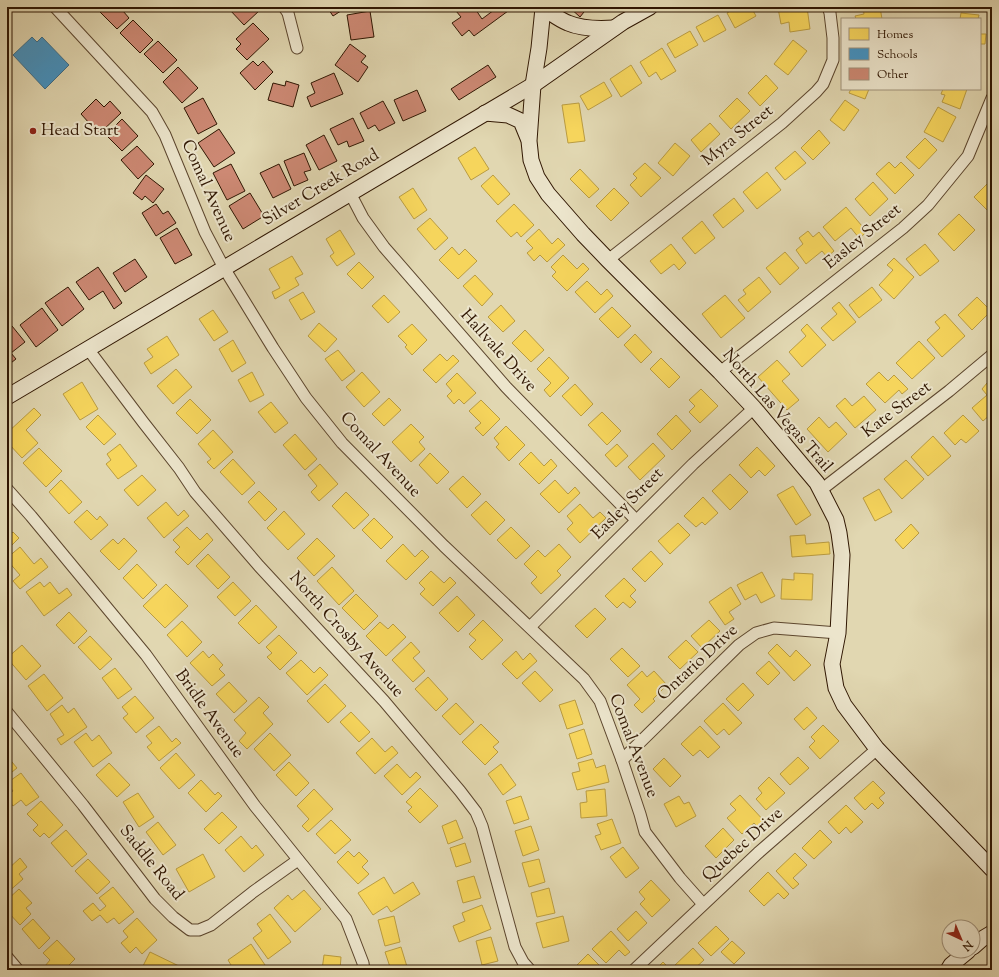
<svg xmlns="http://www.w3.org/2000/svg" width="999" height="977" font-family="'Sorts Mill Goudy',serif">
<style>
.homes{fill:#f6d55c;stroke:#ba9c41}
.schools{fill:#4393c3;stroke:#3d6e89}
.building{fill:#cd8974;stroke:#2f1602}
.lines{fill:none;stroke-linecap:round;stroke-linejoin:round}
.street-casing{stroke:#5c462e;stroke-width:13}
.secondary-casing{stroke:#2f1602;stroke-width:17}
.street{stroke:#ece5cc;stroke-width:11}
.secondary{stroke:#ece5cc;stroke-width:15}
.poi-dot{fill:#8f2418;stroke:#ece5cc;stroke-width:1.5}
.labels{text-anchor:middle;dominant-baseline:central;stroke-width:4;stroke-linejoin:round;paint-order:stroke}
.poi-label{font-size:17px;fill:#2f1602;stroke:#ece5cc;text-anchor:start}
.street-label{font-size:17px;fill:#2f1602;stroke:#ece5cc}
</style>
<rect width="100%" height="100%" fill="#e1d7b1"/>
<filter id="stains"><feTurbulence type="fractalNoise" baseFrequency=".005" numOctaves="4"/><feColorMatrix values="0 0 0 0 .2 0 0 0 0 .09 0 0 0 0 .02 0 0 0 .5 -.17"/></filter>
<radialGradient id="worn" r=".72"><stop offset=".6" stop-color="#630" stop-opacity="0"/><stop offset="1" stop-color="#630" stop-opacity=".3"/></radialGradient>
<!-- homes -->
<g class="homes">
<path d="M737 7H751L756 16 735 28 727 13Z"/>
<path d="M785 7H807L810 29 790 32 789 22 781 24 778 8Z"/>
<path d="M863 7H880L882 19H856L855 16 864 14Z"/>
<path d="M961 13 979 15 978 19H960Z"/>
<path d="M718 15 726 30 704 42 696 27Z"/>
<path d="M690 31 698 45 675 58 667 44Z"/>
<path d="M980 34H986L985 44H980Z"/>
<path d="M793 40 807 51 788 75 774 64Z"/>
<path d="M662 48 676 71 661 80 656 72 649 77 640 62Z"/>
<path d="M631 65 642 83 621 97 610 79Z"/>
<path d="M766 75 778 88 760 106 748 93Z"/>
<path d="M604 82 612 96 588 110 580 96Z"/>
<path d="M851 89H869L865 99 849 93Z"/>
<path d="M943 89H967L960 109 942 102 945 95 941 94Z"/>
<path d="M737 98 750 111 731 129 719 116Z"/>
<path d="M845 100 859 110 844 131 830 120Z"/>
<path d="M579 103 585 141 568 143 562 105Z"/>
<path d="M938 107 956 117 943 142 924 132Z"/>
<path d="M710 123 720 134 701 152 691 140Z"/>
<path d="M819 130 830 143 813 160 801 148Z"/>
<path d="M925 138 937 150 919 169 906 157Z"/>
<path d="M675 143 690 156 673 176 658 163Z"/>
<path d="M475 147 489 169 471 180 458 158Z"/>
<path d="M795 151 806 163 785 180 775 168Z"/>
<path d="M889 162 895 168 901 162 914 175 895 194 876 174Z"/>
<path d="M645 163 661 178 641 197 630 185 637 178 633 174Z"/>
<path d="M580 169 599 189 589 198 570 179Z"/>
<path d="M767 172 781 190 757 209 743 192Z"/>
<path d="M493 175 510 194 498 205 481 186Z"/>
<path d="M873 182 888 199 870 216 855 199Z"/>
<path d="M988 183 992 187V215L974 197Z"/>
<path d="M413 188 427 210 414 219 399 197Z"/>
<path d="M614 188 629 203 611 221 596 206Z"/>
<path d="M734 198 744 211 723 228 713 215Z"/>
<path d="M514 204 534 225 521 237 517 232 511 237 496 221Z"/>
<path d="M846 207 867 232 859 238 851 228 835 241 823 227Z"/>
<path d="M959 214 975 230 954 251 938 234Z"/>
<path d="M430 218 448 238 435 250 417 229Z"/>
<path d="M702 221 715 238 695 254 682 238Z"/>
<path d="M539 229 552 244 558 238 565 245 547 262 540 255 534 261 527 253 533 248 526 241Z"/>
<path d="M340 230 355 254 337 266 330 256 334 253 326 239Z"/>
<path d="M808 231 813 237 819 232 834 251 827 257 822 251 806 264 796 250 803 244 799 238Z"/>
<path d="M671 244 686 263 679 270 674 264 661 274 650 261Z"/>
<path d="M925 244 939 261 920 276 906 259Z"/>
<path d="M452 247 459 255 465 249 477 261 458 279 439 260Z"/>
<path d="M785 252 799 268 780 285 766 268Z"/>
<path d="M563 255 577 269 583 263 589 269 567 291 552 276 556 272 551 267Z"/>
<path d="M292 256 303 274 295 278 299 285 275 299 272 292 280 288 269 269Z"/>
<path d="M894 258 914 277 894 299 879 285 893 270 887 265Z"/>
<path d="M359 262 374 277 362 289 347 274Z"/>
<path d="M475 275 493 294 482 306 463 286Z"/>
<path d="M759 277 771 292 748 312 738 300 746 294 743 290Z"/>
<path d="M587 281 601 295 607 289 613 296 595 313 575 292Z"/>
<path d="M872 287 882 300 859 318 849 305Z"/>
<path d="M303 292 315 312 301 320 289 300Z"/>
<path d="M384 295 400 312 388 323 372 306Z"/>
<path d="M725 295 745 318 721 338 702 314Z"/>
<path d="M977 297 991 311 972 330 958 315Z"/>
<path d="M839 302 856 322 833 341 821 328 837 314 832 308Z"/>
<path d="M501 305 515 321 503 332 488 317Z"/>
<path d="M612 307 631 326 618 338 599 319Z"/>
<path d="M213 310 228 332 214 341 199 319Z"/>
<path d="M945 314 965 336 942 357 927 340 940 328 935 322Z"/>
<path d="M319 323 337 339 325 352 308 336Z"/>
<path d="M412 324 427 340 412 355 405 347 407 345 398 336Z"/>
<path d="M807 324 826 345 802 367 789 352 806 336 801 330Z"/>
<path d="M525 330 544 350 531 362 512 343Z"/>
<path d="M635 334 652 352 641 363 624 345Z"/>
<path d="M167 336 179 355 151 374 144 363 153 357 147 349Z"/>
<path d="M233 340 246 363 232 372 219 349Z"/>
<path d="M919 341 935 358 912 379 896 363Z"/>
<path d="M338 350 355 371 342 381 325 359Z"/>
<path d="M440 354 447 361 453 355 459 361 436 383 423 370Z"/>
<path d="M549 357 569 378 550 397 544 390 551 383 537 369Z"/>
<path d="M661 358 680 377 669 388 650 369Z"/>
<path d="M777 360 790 374 782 381 799 400 787 410 758 377Z"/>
<path d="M176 369 192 387 173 404 157 386Z"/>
<path d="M252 372 264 395 250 402 238 380Z"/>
<path d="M362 372 380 392 364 407 346 387Z"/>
<path d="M879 372 888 381 894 375 908 389 902 394 899 390 885 403 866 384Z"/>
<path d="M457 373 476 393 464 404 459 399 454 404 447 396 452 391 446 384Z"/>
<path d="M82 382 98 409 80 420 63 394Z"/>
<path d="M987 383 992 389V415L991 414 983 421 972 408 987 395 982 389Z"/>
<path d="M575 384 593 404 581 416 562 396Z"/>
<path d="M701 389 718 406 700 423 689 412 695 406 689 400Z"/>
<path d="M864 396 876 410 855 428 836 406 845 398 852 406Z"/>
<path d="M389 398 401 410 384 426 372 414Z"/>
<path d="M190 399 211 420 197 434 176 413Z"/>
<path d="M481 400 500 419 483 436 475 428 481 423 469 411Z"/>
<path d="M271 402 288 423 275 433 258 412Z"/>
<path d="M34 408 41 415 26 430 38 443 22 458 7 442V433Z"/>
<path d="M602 412 621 431 607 445 588 425Z"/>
<path d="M98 415 116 434 104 445 86 427Z"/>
<path d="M676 415 691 431 672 450 657 434Z"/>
<path d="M963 415 979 431 966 443 961 439 955 445 944 433Z"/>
<path d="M819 417 829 428 836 422 847 434 828 452 807 429Z"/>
<path d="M411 424 424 437 419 442 425 449 411 462 392 442Z"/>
<path d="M506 426 525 445 509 461 496 447 499 444 494 438Z"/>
<path d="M213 430 233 452 214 469 207 462 211 459 198 444Z"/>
<path d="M295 434 317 459 305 470 283 445Z"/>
<path d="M933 436 951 456 928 476 911 457Z"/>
<path d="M653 443 665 456 640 480 628 467Z"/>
<path d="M120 444 137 466 118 479 106 464 111 460 107 454Z"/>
<path d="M617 444 628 456 616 467 605 455Z"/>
<path d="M757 447 775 466 765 476 759 470 751 478 739 465Z"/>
<path d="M39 448 62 471 46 487 23 463Z"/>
<path d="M531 452 544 466 551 459 557 466 539 484 519 464Z"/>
<path d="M430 453 449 472 437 484 419 465Z"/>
<path d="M233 459 255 483 242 495 220 472Z"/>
<path d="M906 460 924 479 902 499 884 479Z"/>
<path d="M320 464 338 484 319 501 311 492 317 486 308 475Z"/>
<path d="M730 474 748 492 730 510 712 491Z"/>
<path d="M142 475 156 490 138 506 124 490Z"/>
<path d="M463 476 481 494 467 508 449 489Z"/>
<path d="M61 480 82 502 69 514 49 492Z"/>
<path d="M555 480 568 494 575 487 580 493 559 513 540 494Z"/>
<path d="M793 486 811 515 796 525 777 495Z"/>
<path d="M879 489 892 512 875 521 863 498Z"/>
<path d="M259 491 277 509 265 521 248 502Z"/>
<path d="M346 492 369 515 354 529 332 506Z"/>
<path d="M703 497 718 513 705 525 702 522 696 527 684 516Z"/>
<path d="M486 501 505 520 490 535 471 515Z"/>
<path d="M166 502 178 516 184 510 189 516 164 538 147 518Z"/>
<path d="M580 504 593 518 600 512 606 518 580 543 567 529 573 523 567 516Z"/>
<path d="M87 510 97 520 100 516 108 525 91 540 74 522Z"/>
<path d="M284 511 305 534 288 550 267 528Z"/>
<path d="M374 518 393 537 381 549 362 530Z"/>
<path d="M678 523 690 535 670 554 658 541Z"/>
<path d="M911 524 919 533 903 549 895 540Z"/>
<path d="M187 527 200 540 207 533 213 540 188 565 175 552 180 547 173 540Z"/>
<path d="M511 527 530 546 516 559 497 540Z"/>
<path d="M13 532 19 538 7 550V535L8 536Z"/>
<path d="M805 535 806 544 829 542 830 554 792 557 790 536Z"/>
<path d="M124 538 137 551 119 570 100 551 113 539 118 544Z"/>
<path d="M317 538 335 556 314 576 297 558Z"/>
<path d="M403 544 415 557 422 550 429 557 406 580 386 561Z"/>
<path d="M559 544 571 557 557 571 561 575 541 594 531 583 537 577 524 564 538 550 545 557Z"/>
<path d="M20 547 34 564 41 558 48 567 20 589 13 581 20 575 7 560V558Z"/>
<path d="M651 551 663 564 645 582 632 569Z"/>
<path d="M208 554 230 577 218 589 196 566Z"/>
<path d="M137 564 157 585 143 599 123 578Z"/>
<path d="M332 567 354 591 339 605 317 581Z"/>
<path d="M431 571 444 583 450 577 456 583 433 606 420 594 425 589 419 583Z"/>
<path d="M762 572 775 596 761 603 756 594 745 600 737 585Z"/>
<path d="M794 573 813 574 812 600 781 599 782 579 794 580Z"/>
<path d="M624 578 636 590 630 596 636 602 630 608 623 602 617 608 605 596Z"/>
<path d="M40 582 44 587 50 582 59 594 67 588 72 595 44 616 26 592Z"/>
<path d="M233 582 251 601 235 616 217 597Z"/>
<path d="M166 584 188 606 165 628 143 606Z"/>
<path d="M731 587 741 604 729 612 734 619 725 625 709 602Z"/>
<path d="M356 594 378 616 364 630 342 608Z"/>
<path d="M457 596 475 615 458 632 439 613Z"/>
<path d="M256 605 277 627 259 644 238 623Z"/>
<path d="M595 608 606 619 587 638 575 626Z"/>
<path d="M69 612 87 631 74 644 56 625Z"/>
<path d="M483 620 503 640 482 660 469 647 476 640 469 634Z"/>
<path d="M709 620 720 631 702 648 691 636Z"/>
<path d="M182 621 202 642 187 657 167 635Z"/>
<path d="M380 622 388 629 393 624 406 637 386 656 366 636Z"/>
<path d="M279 635 297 653 280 670 267 657 272 653 266 647Z"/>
<path d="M90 636 112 659 100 670 78 647Z"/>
<path d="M686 640 698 652 680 669 668 657Z"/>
<path d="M411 642 420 652 413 658 425 671 413 682 392 660Z"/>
<path d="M777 644 790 657 796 650 811 665 794 681 768 653Z"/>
<path d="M22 645 41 666 26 680 7 658Z"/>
<path d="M622 648 640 666 628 677 610 659Z"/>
<path d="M203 651 209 658 213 654 223 665 219 669 225 675 212 686 190 663Z"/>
<path d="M516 651 523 660 530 653 537 661 517 679 502 664Z"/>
<path d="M301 660 314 673 320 667 328 675 307 695 286 673Z"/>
<path d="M769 661 780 673 768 685 756 673Z"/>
<path d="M115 668 132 689 118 699 102 678Z"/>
<path d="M535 671 553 690 540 702 522 683Z"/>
<path d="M642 671 647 677 654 671 667 685 653 699 655 701 642 713 634 705 640 699 627 685Z"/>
<path d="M44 674 63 698 47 711 28 686Z"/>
<path d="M428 677 448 699 436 711 415 689Z"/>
<path d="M229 682 247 701 234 713 216 694Z"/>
<path d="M743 683 754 695 738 711 726 699Z"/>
<path d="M325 684 346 706 328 723 307 701Z"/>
<path d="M135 696 154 718 136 733 123 718 128 714 122 707Z"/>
<path d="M259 697 269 707 263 713 273 724 247 749 239 741 246 733 234 720Z"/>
<path d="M575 700 583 724 567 729 559 705Z"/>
<path d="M456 703 474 722 460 735 442 716Z"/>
<path d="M723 703 742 723 729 735 724 729 717 735 704 721Z"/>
<path d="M62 705 68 713 74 708 87 727 61 745 57 739 64 735 50 714Z"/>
<path d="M807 707 817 718 804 730 794 719Z"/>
<path d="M351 712 370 732 359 742 340 722Z"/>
<path d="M481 724 499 742 493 747 498 752 485 765 462 742Z"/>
<path d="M823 725 839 741 820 759 809 747 815 741 811 737Z"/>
<path d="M159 726 172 742 176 738 181 743 159 761 147 747 152 743 146 736Z"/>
<path d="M700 726 720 747 708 758 700 750 693 756 681 744Z"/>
<path d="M584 729 592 754 577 759 569 734Z"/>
<path d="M86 733 92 741 99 735 112 753 93 767 74 742Z"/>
<path d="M270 733 291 755 274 771 254 749Z"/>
<path d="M372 738 385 752 392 746 398 753 375 774 356 753Z"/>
<path d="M176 753 195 775 179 789 160 768Z"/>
<path d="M7 756 17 768 7 776Z"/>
<path d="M798 757 809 768 790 785 780 774Z"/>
<path d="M664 758 681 776 670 787 653 769Z"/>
<path d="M593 759 596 768 605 765 609 782 577 790 572 773 580 771 578 763Z"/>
<path d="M289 762 309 783 296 796 276 775Z"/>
<path d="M109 763 130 785 117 797 96 775Z"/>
<path d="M397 764 410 778 416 772 421 777 402 795 384 776Z"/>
<path d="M501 764 516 785 503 795 488 774Z"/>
<path d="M21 773 39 797 26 806 21 800 13 806 7 798V796L13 791 7 783Z"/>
<path d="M769 777 785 793 766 810 756 799 762 793 758 788Z"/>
<path d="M201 780 215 795 218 792 222 796 206 812 188 793Z"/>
<path d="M873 781 885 793 879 798 884 803 878 809 872 803 865 810 854 798Z"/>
<path d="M420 788 438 806 420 823 408 811 412 807 406 802Z"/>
<path d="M314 789 333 809 308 832 302 826 309 819 297 806Z"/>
<path d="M605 789 607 816 581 818 580 803 587 802 586 791Z"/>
<path d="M138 793 154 817 139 827 123 802Z"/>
<path d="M740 795 766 823 760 829 754 823 742 834 727 818 736 810 730 804Z"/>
<path d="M521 796 529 819 514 824 506 801Z"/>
<path d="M679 796 684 804 689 802 696 816 676 827 664 804Z"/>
<path d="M41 801 63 825 49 838 44 833 40 837 33 830 38 825 27 814Z"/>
<path d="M846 805 863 822 851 833 846 827 839 834 828 822Z"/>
<path d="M222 812 237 827 219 844 204 829Z"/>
<path d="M612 819 621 843 601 850 595 836 601 834 597 824Z"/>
<path d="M331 820 351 840 335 854 316 834Z"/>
<path d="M456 820 463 838 448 844 442 826Z"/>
<path d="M158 822 176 845 163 855 146 832Z"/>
<path d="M531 826 539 850 523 856 515 831Z"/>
<path d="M723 828 734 840 716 858 705 846Z"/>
<path d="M66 830 87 854 72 867 51 843Z"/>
<path d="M820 830 832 842 814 859 802 848Z"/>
<path d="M241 836 252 849 256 845 264 855 244 872 225 850Z"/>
<path d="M465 843 471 862 456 867 450 848Z"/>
<path d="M623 847 639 868 626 878 610 857Z"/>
<path d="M348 851 354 857 359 852 368 861 362 867 369 874 358 884 337 862Z"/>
<path d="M795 853 807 865 793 878 799 884 793 889 776 871Z"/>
<path d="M203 854 215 877 189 892 176 869Z"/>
<path d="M20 858 27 867 19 874 23 879 7 893V870Z"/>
<path d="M88 859 110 882 97 894 75 871Z"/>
<path d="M539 859 545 882 529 887 522 863Z"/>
<path d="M768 872 789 894 784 899 778 893 764 906 749 891Z"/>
<path d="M474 876 481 898 463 903 457 881Z"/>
<path d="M384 877 394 894 413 882 420 894 391 912 387 906 373 915 358 893Z"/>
<path d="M651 880 670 900 652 917 640 904 645 899 639 892Z"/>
<path d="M113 887 134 912 119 924 114 918 107 923 100 915 92 921 83 911 93 903 100 911 106 906 99 898Z"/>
<path d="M549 888 555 913 537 917 531 893Z"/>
<path d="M19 889 32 903 26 908 31 914 20 925 7 911V900Z"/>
<path d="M304 890 321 909 295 932 274 908 288 895 292 900Z"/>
<path d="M482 905 491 929 459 942 453 926 465 921 462 913Z"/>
<path d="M636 911 647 923 628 941 617 929Z"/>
<path d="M270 914 291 942 268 959 253 938 262 931 257 924Z"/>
<path d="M394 916 400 942 385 946 378 920Z"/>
<path d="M563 916 569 941 543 948 536 923Z"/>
<path d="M137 918 157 940 142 954 136 947 130 953 121 943 128 937 123 931Z"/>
<path d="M33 919 50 938 39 949 22 929Z"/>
<path d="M716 926 729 939 711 956 698 943Z"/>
<path d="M611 931 630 952 625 956 619 950 606 963 592 949Z"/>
<path d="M491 937 498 961 482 965 476 941Z"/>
<path d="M57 940 75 959 64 970H49L45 966 50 960 43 953Z"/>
<path d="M732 941 745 953 734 964 721 952Z"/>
<path d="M251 944 267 968 264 970H234L228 960Z"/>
<path d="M401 947 408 970H391L385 952Z"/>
<path d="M693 948 704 960 693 970H678L674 966Z"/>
<path d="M150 952 181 967 180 970H141Z"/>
<path d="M588 954 600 966 596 970H572Z"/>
<path d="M324 955 341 957 340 970H322Z"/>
<path d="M663 962 671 970H659L657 968Z"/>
</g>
<!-- schools -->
<path class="schools" d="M32 37 37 42 42 37 69 65 45 89 13 55Z"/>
<!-- building -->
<g class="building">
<path d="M106 7H128L123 11 129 18 117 29 100 12Z"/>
<path d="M231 7H257L260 10 244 25 229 9Z"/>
<path d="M327 7H347L333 16Z"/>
<path d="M461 7H474L482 19 498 7H505L508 11 474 36 469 30 462 36 452 23 461 17 456 11Z"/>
<path d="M569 7H588L580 17Z"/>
<path d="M370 11 374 37 351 40 347 15Z"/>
<path d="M133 20 153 40 140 53 120 33Z"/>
<path d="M253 23 269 39 247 60 236 49 241 44 236 39Z"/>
<path d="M158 41 177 60 163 73 144 54Z"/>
<path d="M350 44 366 56 361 62 368 67 358 82 335 65Z"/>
<path d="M253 61 258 66 263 61 273 72 255 90 240 73Z"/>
<path d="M488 65 496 77 459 100 451 89Z"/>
<path d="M178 67 198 88 182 103 163 82Z"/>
<path d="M334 73 343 94 311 107 307 97 315 93 311 83Z"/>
<path d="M286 81 299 85 293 107 268 100 273 83 285 86Z"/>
<path d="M417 90 426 111 403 121 394 100Z"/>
<path d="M203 98 217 124 198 134 184 108Z"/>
<path d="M96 99 104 107 110 101 121 113 99 134 81 114Z"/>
<path d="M383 101 395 123 379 131 375 125 368 129 360 113Z"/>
<path d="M353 118 364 141 349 147 347 141 338 145 330 129Z"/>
<path d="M122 119 138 136 122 151 106 135Z"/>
<path d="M219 129 235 153 214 167 198 143Z"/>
<path d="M324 135 337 161 319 170 306 145Z"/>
<path d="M137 146 154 164 138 179 121 160Z"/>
<path d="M304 153 311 170 304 172 308 180 294 186 284 161Z"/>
<path d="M231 164 245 191 227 200 213 173Z"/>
<path d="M279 164 291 189 273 198 260 173Z"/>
<path d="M146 175 164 189 153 203 145 196 142 200 133 193Z"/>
<path d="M250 193 264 216 243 229 229 206Z"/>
<path d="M156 204 163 214 168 211 176 223 156 236 142 213Z"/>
<path d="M177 228 192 255 175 264 160 238Z"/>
<path d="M135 259 147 277 125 292 113 273Z"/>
<path d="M98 267 122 303 114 309 103 291 89 300 76 282Z"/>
<path d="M68 287 84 309 62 326 45 303Z"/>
<path d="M42 308 58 330 36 347 20 325Z"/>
<path d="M12 326 25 342 11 353 16 359 7 366V330Z"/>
</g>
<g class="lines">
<defs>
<g id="street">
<path d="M55 7 152 112 165 135 205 232 224 268 273 348 306 398 342 443 444 546 584 679 600 701 622 760 640 814 645 832 680 878 703 904"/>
<path d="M284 7 288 13 297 48"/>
<path d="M350 193 363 218 384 247 506 387 636 520"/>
<path d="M608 260 782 123 816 92 823 84 833 60V38L830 13 828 7"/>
<path d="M88 349 143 422 179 468 195 492 259 566 384 701 460 791 476 812 482 826 515 947 523 962 530 970"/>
<path d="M720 372 903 228 928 205 968 156 992 98"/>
<path d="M7 489 31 516 146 655 255 806 346 919 363 963 364 970"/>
<path d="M821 490 949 391 992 355"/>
<path d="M530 627 693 464 754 408"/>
<path d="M7 712 83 805 155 899 173 917 190 930H199L211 925 253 892 298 860"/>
<path d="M622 760 739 645 756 633 774 628 838 633"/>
<path d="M7 957 18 970"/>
<path d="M634 970 758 853 877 749"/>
</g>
<g id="secondary">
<path d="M542 7 543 8 539 48 533 85 529 141 531 160 537 177 548 194 583 234 608 260 720 372 754 408 817 483 836 520 839 533 842 555 838 633 832 664 836 688 844 705 877 749 992 869"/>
<path d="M543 8C551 13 560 20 568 23 582 29 599 29 614 28"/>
<path d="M485 113 508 115 521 121 528 138"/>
<path d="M7 397 533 85 623 22 650 7"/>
<path d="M973 947 982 939 992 933"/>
<path d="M948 970 951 965 968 951"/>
</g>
</defs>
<!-- street casing -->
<use href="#street" class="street-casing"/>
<!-- secondary casing -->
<use href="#secondary" class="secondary-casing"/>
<!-- street -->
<use href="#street" class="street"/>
<!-- secondary -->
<use href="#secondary" class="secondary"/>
</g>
<!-- markers -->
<circle class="poi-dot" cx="33" cy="131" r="4"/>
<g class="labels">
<!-- poi labels -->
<g class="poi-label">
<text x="41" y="131">Head Start</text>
</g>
<!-- street labels -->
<g class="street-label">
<text transform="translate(738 136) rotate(-39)">Myra Street</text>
<text transform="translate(321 188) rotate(-31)">Silver Creek Road</text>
<text transform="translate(208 191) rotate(66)">Comal Avenue</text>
<text transform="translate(863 237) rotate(-39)">Easley Street</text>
<text transform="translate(498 351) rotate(48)">Hallvale Drive</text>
<text transform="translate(897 410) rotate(-37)">Kate Street</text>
<text transform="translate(777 411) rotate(49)">North Las Vegas Trail</text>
<text transform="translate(380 455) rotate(47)">Comal Avenue</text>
<text transform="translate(628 504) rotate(-45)">Easley Street</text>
<text transform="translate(346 635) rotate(48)">North Crosby Avenue</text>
<text transform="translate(698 663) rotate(-43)">Ontario Drive</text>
<text transform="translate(209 714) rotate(54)">Bridle Avenue</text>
<text transform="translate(633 746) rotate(69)">Comal Avenue</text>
<text transform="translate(743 845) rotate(-42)">Quebec Drive</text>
<text transform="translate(151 863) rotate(51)">Saddle Road</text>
</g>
</g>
<!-- margin -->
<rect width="999" height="977" fill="none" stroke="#e1d7b1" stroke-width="24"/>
<rect x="8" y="8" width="983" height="961" fill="none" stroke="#2f1602" stroke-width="2"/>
<rect x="12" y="12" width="975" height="953" fill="none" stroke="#2f1602"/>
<!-- legend -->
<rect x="841" y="18" width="140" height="72" fill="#ece5cc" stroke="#a0927b"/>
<rect x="849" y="28" width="20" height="12" fill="#f6d55c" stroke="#a0927b"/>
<text x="877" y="38" font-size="12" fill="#2f1602">Homes</text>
<rect x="849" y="48" width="20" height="12" fill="#4393c3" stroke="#a0927b"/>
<text x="877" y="58" font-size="12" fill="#2f1602">Schools</text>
<rect x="849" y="68" width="20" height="12" fill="#cd8974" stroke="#a0927b"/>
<text x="877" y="78" font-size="12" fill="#2f1602">Other</text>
<!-- north arrow -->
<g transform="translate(961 939) rotate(136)"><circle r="19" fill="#ece5cc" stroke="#a0927b"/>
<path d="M0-3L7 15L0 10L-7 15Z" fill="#8f2418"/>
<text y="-6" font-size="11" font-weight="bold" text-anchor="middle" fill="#2f1602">N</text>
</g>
<rect width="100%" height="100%" filter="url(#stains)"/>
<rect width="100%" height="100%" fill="url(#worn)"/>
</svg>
